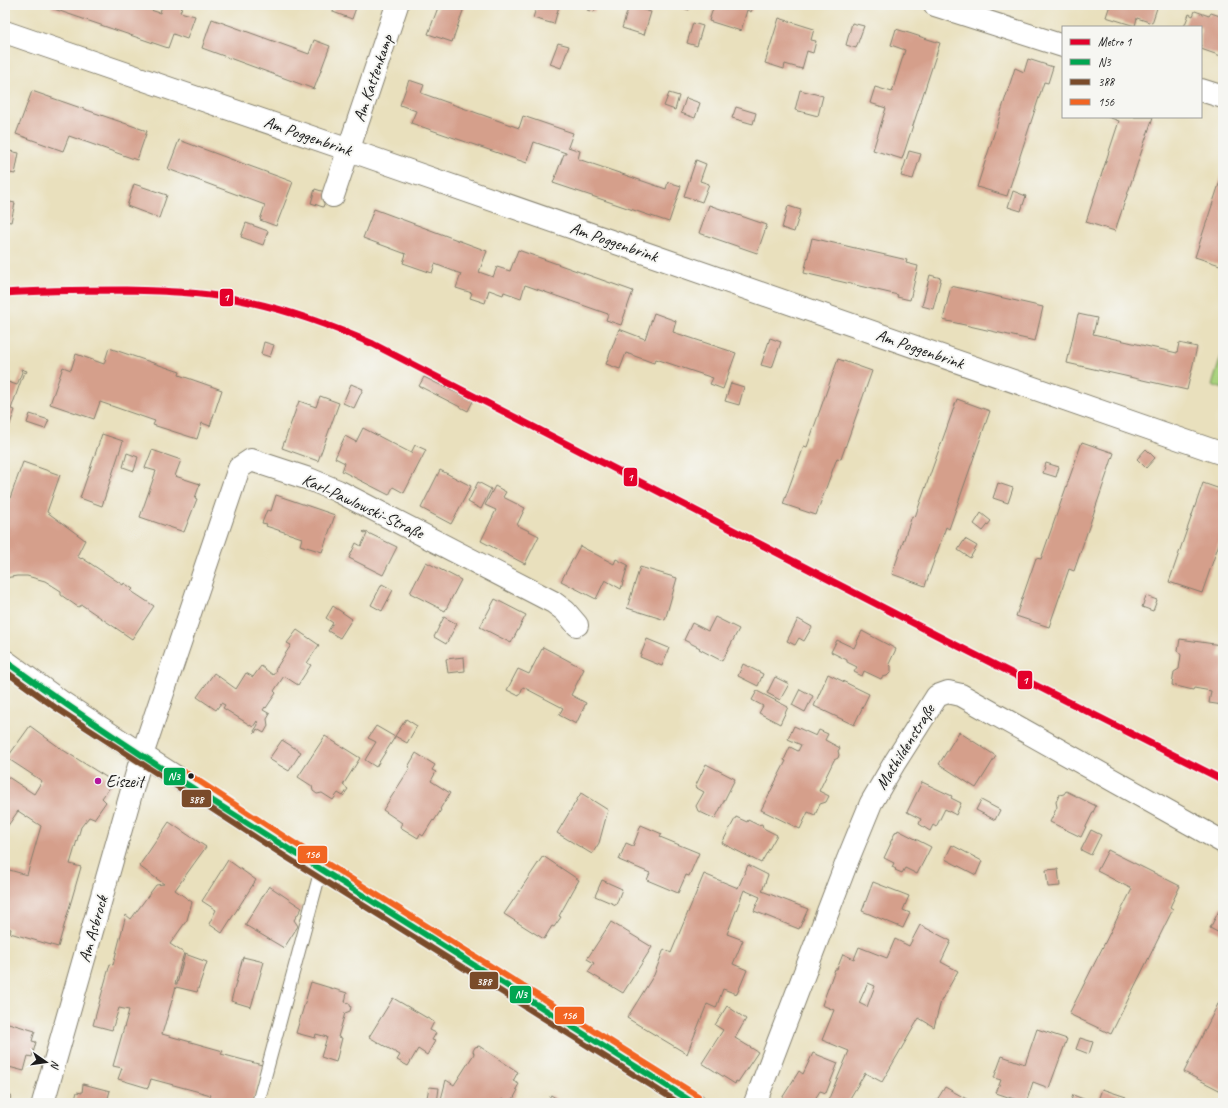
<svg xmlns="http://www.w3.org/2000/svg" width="1228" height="1108" font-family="Caveat,sans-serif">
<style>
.green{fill:#a9d27d;stroke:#62774c}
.building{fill:#d59f8b;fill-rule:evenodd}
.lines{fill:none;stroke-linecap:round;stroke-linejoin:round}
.service-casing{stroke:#827e6c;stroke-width:14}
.minor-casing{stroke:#827e6c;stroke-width:24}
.service{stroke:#fff;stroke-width:12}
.minor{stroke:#fff;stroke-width:22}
.bus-1-casing{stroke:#f6f6f2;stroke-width:9}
.bus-2-casing{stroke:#f6f6f2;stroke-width:9}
.bus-3-casing{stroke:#f6f6f2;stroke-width:9}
.bus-1{stroke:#00a651;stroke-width:6}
.bus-2{stroke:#7a4b2a;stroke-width:6}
.bus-3{stroke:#f26522;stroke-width:6}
.metro-1-casing{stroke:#f6f6f2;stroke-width:10}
.metro-1{stroke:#e4002b;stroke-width:7}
.bus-dot{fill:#1c1c1c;stroke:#f6f6f2;stroke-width:1.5}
.poi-dot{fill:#b5179e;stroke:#f6f6f2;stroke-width:1.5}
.labels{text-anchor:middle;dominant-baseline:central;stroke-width:4;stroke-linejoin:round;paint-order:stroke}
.street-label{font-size:17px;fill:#1c1c1c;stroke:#f6f6f2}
.poi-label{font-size:17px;fill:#1c1c1c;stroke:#f6f6f2;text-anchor:start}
.line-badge{stroke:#f6f6f2;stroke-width:1.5}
.badge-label{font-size:11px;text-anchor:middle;font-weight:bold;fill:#fff}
</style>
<rect width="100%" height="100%" fill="#f6f6f2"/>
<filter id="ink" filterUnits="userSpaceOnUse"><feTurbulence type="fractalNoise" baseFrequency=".025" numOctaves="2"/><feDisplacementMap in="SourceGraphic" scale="8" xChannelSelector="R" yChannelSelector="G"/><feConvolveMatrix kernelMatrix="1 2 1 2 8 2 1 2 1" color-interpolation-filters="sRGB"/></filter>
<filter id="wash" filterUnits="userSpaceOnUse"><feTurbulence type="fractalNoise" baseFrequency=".012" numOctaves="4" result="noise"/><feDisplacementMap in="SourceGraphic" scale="16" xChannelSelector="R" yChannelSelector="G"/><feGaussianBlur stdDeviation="0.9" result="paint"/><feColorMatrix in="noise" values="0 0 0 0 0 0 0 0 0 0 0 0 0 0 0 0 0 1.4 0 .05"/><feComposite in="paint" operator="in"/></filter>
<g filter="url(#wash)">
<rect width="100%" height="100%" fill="#e9e0bd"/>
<!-- green -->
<path class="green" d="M1223 350V389L1212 385Z"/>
<g id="blocks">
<!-- building -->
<g class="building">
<path d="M53 5H135L160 13 162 5H183L180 12 195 16 187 39 173 34 168 48 51 8Z"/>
<path d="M335 5H357L352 19 333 12Z"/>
<path d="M439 5H465L452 42 428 34Z"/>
<path d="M537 5 559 6 554 24 533 18Z"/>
<path d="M589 5H600V7L596 6 594 12 587 10Z"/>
<path d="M674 5H690L689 10Z"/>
<path d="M714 5H754L751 12 747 10 741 31 709 21Z"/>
<path d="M1110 5H1158L1152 23 1137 18 1135 26 1106 17Z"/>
<path d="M629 6 651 12 644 35 622 28Z"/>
<path d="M1195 11 1209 16 1211 13 1223 17V59L1221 58V56L1201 49V27H1184L1189 14 1193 16Z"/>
<path d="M779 18 814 29 811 40 816 41 813 53 807 51 802 69 785 64 784 69 765 63Z"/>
<path d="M212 19 309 54 314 40 330 46 314 89 202 48Z"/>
<path d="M693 23 703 26 697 46 687 43Z"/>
<path d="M852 23 864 26 856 48 846 45Z"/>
<path d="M896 29 940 43 902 159 873 150 886 108 870 103 875 87 892 92 905 50 891 45Z"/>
<path d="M558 43 569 46 561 68 550 64Z"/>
<path d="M1028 59 1053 67 1048 83 1044 82 1007 196 977 187 1015 68 1024 72Z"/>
<path d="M409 80 424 85 421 93 519 128 523 116 573 133 568 147 580 151 578 159 666 189 668 182 681 186 669 222 553 183 564 154H566V153L534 142 527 163 411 123 416 111 400 105Z"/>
<path d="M800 90 823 96 818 116 795 110Z"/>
<path d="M32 91 147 131 137 160 69 136 63 151 16 134Z"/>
<path d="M669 93 679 96 675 110 664 106Z"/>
<path d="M686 98 700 103 695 118 681 113Z"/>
<path d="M736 107 756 113 753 124 732 118Z"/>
<path d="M1108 117H1153L1115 231 1086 222 1119 121Z"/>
<path d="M179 140 293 182 276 226 260 220 265 205 168 169Z"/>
<path d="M5 150 19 153 15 174 5 172Z"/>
<path d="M909 151 921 154 913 179 901 176Z"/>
<path d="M696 160 706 164 700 181 709 184 702 202 684 196Z"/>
<path d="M1223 172V266L1195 257Z"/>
<path d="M134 184 167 195 159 218 127 206Z"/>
<path d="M315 189 328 193 323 207 311 203Z"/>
<path d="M1013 191 1026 196 1021 211 1008 207Z"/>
<path d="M5 201 15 203 11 222 5 221Z"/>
<path d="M709 205 767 225 757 253 699 233Z"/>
<path d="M788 206 801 210 794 232 782 228Z"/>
<path d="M374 209 487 251 479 272 493 277 497 267 510 271 518 250 633 291 621 325 606 320 608 314 525 285 521 298 504 292 503 295 489 290 485 303 470 298 472 293 456 288 461 274 435 264 432 273 403 263 406 254 363 238Z"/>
<path d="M246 223 268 231 263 245 241 237Z"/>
<path d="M812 238 907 260 906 263 918 266 910 300 897 297 898 295 804 273Z"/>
<path d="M930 275 941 278 933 309 922 306Z"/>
<path d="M951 286 1043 307 1035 341 943 320Z"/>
<path d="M654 313 676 321 673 332 736 353 723 389 710 384 713 378 656 359 654 363 626 353 620 369 606 364 619 329 645 339Z"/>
<path d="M1078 314 1097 318 1093 334 1177 353 1179 343 1197 347 1187 390 1067 363Z"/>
<path d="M770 338 781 342 772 368 761 365Z"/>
<path d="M264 342 274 345 270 357 261 354Z"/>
<path d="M109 348 180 372 179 375 222 390 210 426 202 423 197 439 153 425 155 421 100 402 94 419 50 404 63 367 71 370 76 354 104 364Z"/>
<path d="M838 359 872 371 841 459 837 458 816 515 783 504 804 446 807 447Z"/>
<path d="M21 369 27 371 26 373 24 372 11 409 15 410 5 438V381L17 385 22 372Z"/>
<path d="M424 377 473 401 468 411 419 386Z"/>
<path d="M731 383 744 387 739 405 725 401Z"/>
<path d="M351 384 363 389 354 408 343 403Z"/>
<path d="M320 396 339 403 318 461 282 448 299 401 316 407Z"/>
<path d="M957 399 990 411 949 529 946 527 925 586 892 574 912 516 915 517Z"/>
<path d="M30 414 49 420 45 429 27 423Z"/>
<path d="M363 428 411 453 415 445 426 450 404 493 393 487 389 495 342 471 345 463 335 458 345 436 356 442Z"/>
<path d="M102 434 123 441 102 506 80 498Z"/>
<path d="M1082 442 1114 453 1074 571 1069 569 1049 627 1016 616 1036 558 1041 559Z"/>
<path d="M1146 449 1155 458 1146 468 1137 459Z"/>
<path d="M152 450 181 460 175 476 200 484 195 498 197 499 184 532 140 517 156 471 145 468Z"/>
<path d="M127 453 138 457 134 471 123 467Z"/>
<path d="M23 462 60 475 47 512 85 540 77 556 81 559 82 558 123 585 124 583 133 589 131 591 154 606 132 639 82 605 78 607 61 595V591L45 581 27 576H17L5 578V512Z"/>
<path d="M1046 463 1059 467 1056 477 1043 473Z"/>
<path d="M440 470 471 486 451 524 421 508Z"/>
<path d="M478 482 491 489 481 509 468 502Z"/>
<path d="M998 483 1013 488 1008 503 993 498Z"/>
<path d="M1203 483 1223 490V532L1202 593 1169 582Z"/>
<path d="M495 486 506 492 503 497 525 508 517 525 539 536 525 564 481 541 496 510 485 505Z"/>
<path d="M276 495 335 515 322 552 300 545 302 538 266 526 267 524 262 523 267 510 271 511Z"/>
<path d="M981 513 991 521 983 531 974 524Z"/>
<path d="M364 531 397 547 383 575 349 558 356 543 361 546 367 534 363 532Z"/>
<path d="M965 539 977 546 970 558 958 550Z"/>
<path d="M580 546 614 564 616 559 628 565 621 589 605 580 596 599 561 581Z"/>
<path d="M426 562 461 580 445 611 410 593Z"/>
<path d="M640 567 677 578 665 620 627 608Z"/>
<path d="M382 584 393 590 382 611 371 605Z"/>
<path d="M1146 596 1157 600 1153 611 1142 607Z"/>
<path d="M495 599 526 615 511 643 480 627Z"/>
<path d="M333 606 352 619 340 638 328 631 333 623 326 618Z"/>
<path d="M444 617 457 624 446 644 434 637Z"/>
<path d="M715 617 739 629 722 661 699 649 700 648 684 640 692 623 708 631Z"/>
<path d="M798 619 812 627 804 641 799 638 795 645 787 641Z"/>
<path d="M297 630 319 645 307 663 311 665 298 685 284 676 274 691 276 693 266 708 265 707 263 710 270 714 267 719 268 726 264 733 257 729 255 733 254 731 258 725 257 721 253 727 223 708 225 705 221 703 216 710 197 697 214 673 236 689 246 673 253 677 261 666 273 675 276 671 275 670 291 645 287 643Z"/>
<path d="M862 631 896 649 889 664 891 666V672L887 676 882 677 881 679 864 671 862 676 854 672 857 667 847 662V660L831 652 837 640 854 648Z"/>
<path d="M647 639 669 648 662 666 640 657Z"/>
<path d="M1180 639 1221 645 1219 657H1223V705L1209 703 1211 691 1194 688 1193 690 1172 685 1174 672 1179 669 1181 655 1178 651Z"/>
<path d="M543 647 584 669 571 695 586 703 576 724 559 715 563 708 523 687 519 696 507 690 518 669 529 674Z"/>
<path d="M464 657 465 671 448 673 446 659Z"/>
<path d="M743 664 763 674 758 686 738 676Z"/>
<path d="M828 674 869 694 854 725 814 706Z"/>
<path d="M775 677 789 684 780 700 767 693Z"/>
<path d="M800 689 813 696 805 712 792 705Z"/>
<path d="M757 691 788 707 780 724 759 713 763 706 752 700Z"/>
<path d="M406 719 417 726 407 743 395 736Z"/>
<path d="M30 726 63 750 114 782 102 798 106 802 94 819 89 817 81 827 70 864 81 867 58 947 10 933 11 929 5 927V874L6 869 27 875 41 826 18 811 5 830V775L34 794 42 781 7 758Z"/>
<path d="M376 726 395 737 376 767 365 760 376 742 368 738Z"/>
<path d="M794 726 816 736 819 730 828 734 825 740 840 748 838 751 839 755 838 758 834 760 819 791 829 796 826 802 820 804 815 815 808 812 800 829 761 810 786 761 784 760 790 747 798 751 801 745 788 739Z"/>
<path d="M959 732 996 756 976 788 939 764Z"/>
<path d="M325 736 360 758 343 785 348 789 343 796 338 793 333 800 322 793 317 794 313 791 312 786 298 777Z"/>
<path d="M282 740 301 752 289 771 269 759Z"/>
<path d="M416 753 435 765 432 770 436 772 431 781 450 793 440 809 441 810 434 821 433 820 423 836 420 834 418 838 400 827 402 823 383 810 410 768 408 767Z"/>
<path d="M706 764 735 779 715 819 698 811 696 806 704 792 695 787Z"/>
<path d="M922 782 952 796 951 798 961 803 956 815 945 809 936 827 933 825 930 831 919 824 921 819 907 812Z"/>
<path d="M1066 791 1096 806 1081 837 1050 822 1057 807 1056 802 1059 795 1064 794Z"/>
<path d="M581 793 608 810 599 843 592 854 557 833Z"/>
<path d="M981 800 1000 810 995 820 976 810Z"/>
<path d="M736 817 747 822 748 820 758 825 762 824 763 828 777 835 761 863 722 843Z"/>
<path d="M169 822 206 847 175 890 192 902 187 920 170 944 184 953 175 984H177L185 954 207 962 197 992 176 987 162 1034 223 1051 221 1054 262 1065 252 1103H223L209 1099 211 1095 151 1079 148 1088 118 1079 122 1068 113 1066 129 1010 119 1008 112 1030 93 1025 110 964 113 965 126 915 131 919 156 885 164 884 139 866Z"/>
<path d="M641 825 662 834 660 837 699 853 689 876 686 875 678 893 647 880 650 873 619 860 626 843 633 846Z"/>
<path d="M898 830 931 847 917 874 905 868 902 873 895 870 896 869 892 867 894 863 884 858 891 843H890L896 831 897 832Z"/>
<path d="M1091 830 1101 835 1091 855 1081 850Z"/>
<path d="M952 845 982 861 976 875 945 859Z"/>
<path d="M1108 850 1180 886 1170 907 1173 909 1111 1034 1069 1014 1132 889 1097 871Z"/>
<path d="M543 856 579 880 559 916 561 917 554 927 552 926 544 939 504 914Z"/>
<path d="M228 860 256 880 222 933 209 924 216 910 202 901Z"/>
<path d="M748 865 768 875 762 891 808 909 799 929 754 911 760 897 744 890 727 934 743 940 733 964 747 970 737 994 723 989 716 1008 707 1004 687 1054 627 1018 654 975 664 949 671 953 704 874 738 888Z"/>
<path d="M1058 869 1060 886 1048 887 1046 870Z"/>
<path d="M602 880 622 889 616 905 595 896Z"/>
<path d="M873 882 909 896 903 910 910 913 903 928 862 911Z"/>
<path d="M269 886 302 908 294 920 298 926 284 948 245 925Z"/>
<path d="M1221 907 1223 908V935L1210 928Z"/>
<path d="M611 922 652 947 623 993 588 972 594 963 587 959Z"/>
<path d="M920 925 951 941 941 962 958 971 941 1001 934 1027 919 1018 882 1082 865 1073 849 1100 853 1103H827L849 1051 822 1040 834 1010 822 1005 835 969H837L843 954 854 959 859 947 887 958 895 939 909 946ZM868 983 875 986 867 1007 859 1003Z"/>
<path d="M243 957 264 962 251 1007 231 1001Z"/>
<path d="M311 982 347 993 345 1002 349 1003 351 1007 350 1011 345 1013 338 1037 342 1038 336 1062 321 1057 327 1037 316 1034 315 1038 296 1033Z"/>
<path d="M1223 994V1092L1184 1072Z"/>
<path d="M393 998 434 1022 430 1030 436 1033 432 1040 435 1041 427 1055 418 1049 408 1066 397 1060 400 1055 369 1037Z"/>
<path d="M727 1006 746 1019 735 1038 758 1052 738 1082 736 1081 735 1084 702 1063 723 1030 715 1025Z"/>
<path d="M5 1022 35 1031 32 1041 36 1042 32 1057 28 1056 24 1071 5 1066Z"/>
<path d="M1037 1029 1067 1039 1049 1088 1033 1082 1026 1103 996 1093 1001 1080 994 1078 1002 1056 1025 1064Z"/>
<path d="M1080 1038 1093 1042 1089 1054 1076 1049Z"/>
<path d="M479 1046 518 1072 513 1081 519 1084 516 1089 518 1090 511 1103H508L502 1099 500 1103H440L446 1080 454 1085 474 1054 473 1051 475 1047Z"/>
<path d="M813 1053 838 1063 826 1093 820 1091 815 1099 817 1100 816 1103H779L799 1071 803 1074Z"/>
<path d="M83 1084 110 1091 107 1101 113 1103H74L77 1092 82 1093Z"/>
<path d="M429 1087 439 1088 437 1103H426Z"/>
<path d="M945 1087 972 1102V1100L978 1103H935Z"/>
<path d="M1102 1089 1126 1097 1124 1103H1097Z"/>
<path d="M5 1094 11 1096 9 1103H5Z"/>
<path d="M551 1095 563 1103H546Z"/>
<path d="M1073 1095 1094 1103H1070Z"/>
</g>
</g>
</g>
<g filter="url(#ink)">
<use href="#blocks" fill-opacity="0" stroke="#827e6c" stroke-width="1"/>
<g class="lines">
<defs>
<path id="service" d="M258 1103 321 869"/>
<g id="minor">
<path d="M935 5 1063 46"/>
<path d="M5 32 349 150 1223 454"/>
<path d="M1201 90 1223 97"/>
<path d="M333 196 397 5"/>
<path d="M5 661 60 701 142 755 287 848 694 1103"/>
<path d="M43 1103 142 755 239 468 251 460 309 479 338 491 553 602 565 611 577 625"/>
<path d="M755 1103 848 859 871 803 895 762 937 696 948 692 961 695 1223 842"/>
</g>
</defs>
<!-- service casing -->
<use href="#service" class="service-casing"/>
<!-- minor casing -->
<use href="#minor" class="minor-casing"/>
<!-- service -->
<use href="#service" class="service"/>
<!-- minor -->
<use href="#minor" class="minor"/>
<defs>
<path id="bus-1" d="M5 661C111 738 223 808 335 878 455 953 574 1028 694 1103"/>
<path id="bus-2" d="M5 671 56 708 283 855 679 1103"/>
<path id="bus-3" d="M185 772 291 841 698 1096"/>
</defs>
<!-- bus-1 casing -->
<use href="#bus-1" class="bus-1-casing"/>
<!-- bus-2 casing -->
<use href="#bus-2" class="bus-2-casing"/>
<!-- bus-3 casing -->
<use href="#bus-3" class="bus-3-casing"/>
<!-- bus-1 -->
<use href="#bus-1" class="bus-1"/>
<!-- bus-2 -->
<use href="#bus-2" class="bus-2"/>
<!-- bus-3 -->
<use href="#bus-3" class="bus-3"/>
<defs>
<path id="metro-1" d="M5 293C45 290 86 290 126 290 163 291 199 292 235 299 283 308 328 324 373 344L946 640 1223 780"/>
</defs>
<!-- metro-1 casing -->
<use href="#metro-1" class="metro-1-casing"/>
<!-- metro-1 -->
<use href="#metro-1" class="metro-1"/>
</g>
</g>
<!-- markers -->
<circle class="bus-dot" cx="191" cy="776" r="3.5"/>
<circle class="poi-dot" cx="98" cy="781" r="4"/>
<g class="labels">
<!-- street labels -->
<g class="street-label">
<text transform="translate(373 78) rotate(-71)">Am Kattenkamp</text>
<text transform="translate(308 136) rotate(19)">Am Poggenbrink</text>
<text transform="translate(614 242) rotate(19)">Am Poggenbrink</text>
<text transform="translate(920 349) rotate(19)">Am Poggenbrink</text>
<text transform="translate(363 506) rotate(25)">Karl-Pawlowski-Straße</text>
<text transform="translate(905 747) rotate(-58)">Mathildenstraße</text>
<text transform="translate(93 929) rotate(-74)">Am Asbrock</text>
</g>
<!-- poi labels -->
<g class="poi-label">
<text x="106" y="781">Eiszeit</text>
</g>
</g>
<g class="line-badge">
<rect x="219" y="288" width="15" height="19" rx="4" fill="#e4002b"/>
<rect x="623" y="467" width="15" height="20" rx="4" fill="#e4002b"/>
<rect x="1017" y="670" width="16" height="20" rx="4" fill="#e4002b"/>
<rect x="163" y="767" width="23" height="19" rx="4" fill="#00a651"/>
<rect x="181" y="789" width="31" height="19" rx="4" fill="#7a4b2a"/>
<rect x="297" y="845" width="31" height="19" rx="4" fill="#f26522"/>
<rect x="469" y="971" width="30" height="19" rx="4" fill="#7a4b2a"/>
<rect x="509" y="985" width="23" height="19" rx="4" fill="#00a651"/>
<rect x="554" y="1006" width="31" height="19" rx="4" fill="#f26522"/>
</g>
<g class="badge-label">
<text x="226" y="301">1</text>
<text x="630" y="481">1</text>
<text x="1025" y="684">1</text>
<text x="174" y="780">N3</text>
<text x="196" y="803">388</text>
<text x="312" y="858">156</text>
<text x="484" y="985">388</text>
<text x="521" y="998">N3</text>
<text x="569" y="1019">156</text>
</g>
<!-- margin -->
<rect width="1228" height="1108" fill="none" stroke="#f6f6f2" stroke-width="20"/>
<!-- legend -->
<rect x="1062" y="26" width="140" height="92" fill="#f6f6f2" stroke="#9f9f9c"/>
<rect x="1070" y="39" width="20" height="6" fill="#e4002b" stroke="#9f9f9c"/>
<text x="1098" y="46" font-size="12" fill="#1c1c1c">Metro 1</text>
<rect x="1070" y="59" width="20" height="6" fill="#00a651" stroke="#9f9f9c"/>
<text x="1098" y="66" font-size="12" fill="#1c1c1c">N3</text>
<rect x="1070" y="79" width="20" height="6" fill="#7a4b2a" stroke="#9f9f9c"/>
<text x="1098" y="86" font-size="12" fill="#1c1c1c">388</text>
<rect x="1070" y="99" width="20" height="6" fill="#f26522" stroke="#9f9f9c"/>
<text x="1098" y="106" font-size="12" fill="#1c1c1c">156</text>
<!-- north arrow -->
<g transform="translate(46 1062) rotate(103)" stroke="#f6f6f2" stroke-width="3" paint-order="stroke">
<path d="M0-3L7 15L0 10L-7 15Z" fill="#1c1c1c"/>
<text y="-6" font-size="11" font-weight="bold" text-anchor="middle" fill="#1c1c1c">N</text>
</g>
</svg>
